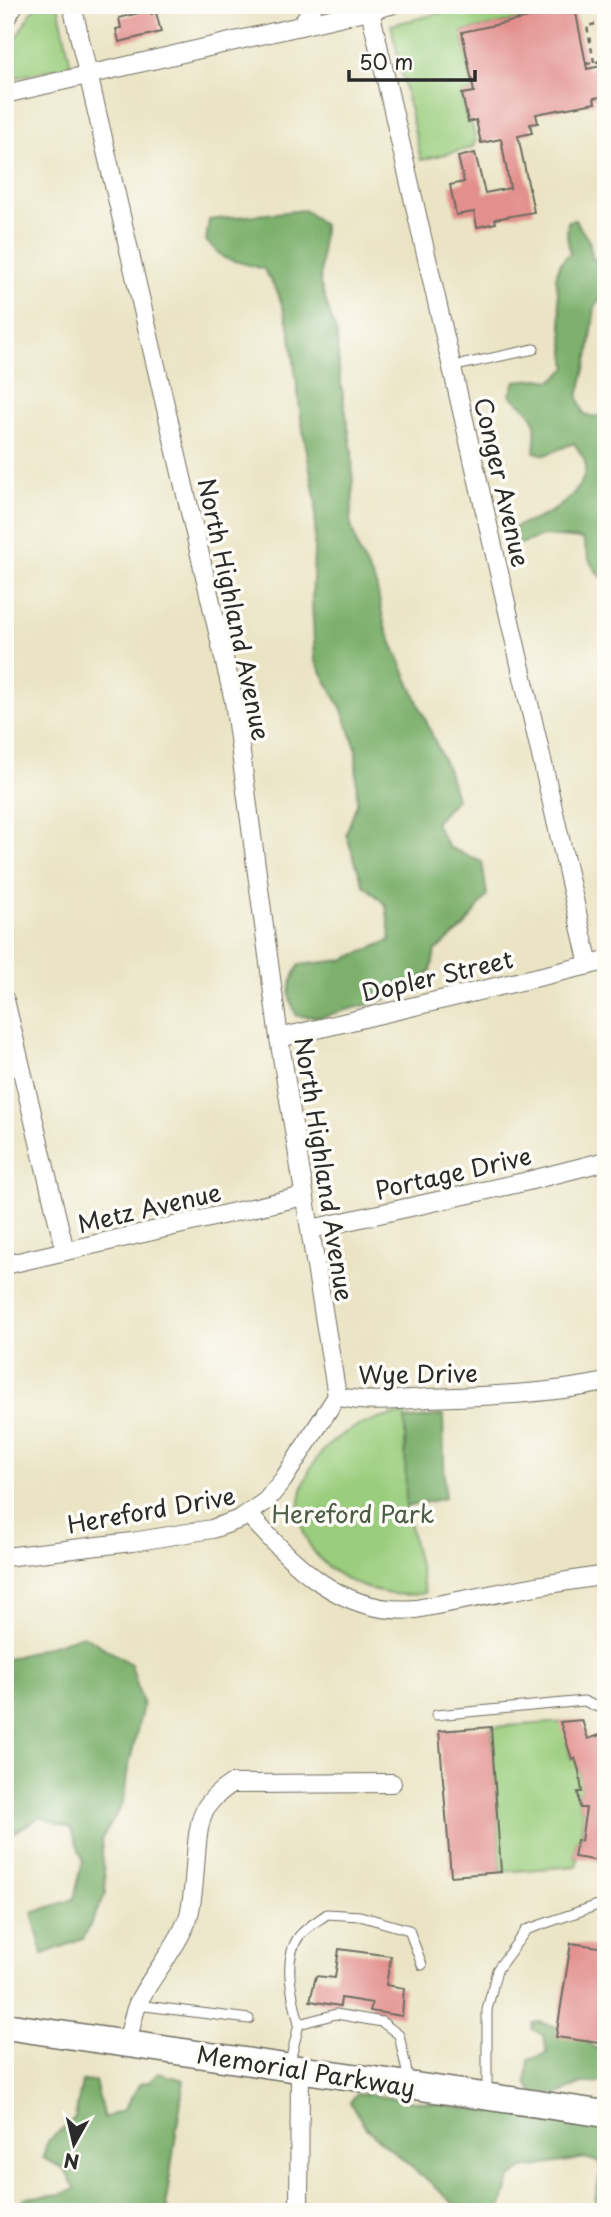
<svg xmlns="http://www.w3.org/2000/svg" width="611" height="2217" font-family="'Playpen Sans',sans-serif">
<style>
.green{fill:#9acd7d;stroke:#627c54;stroke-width:2}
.forest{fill:#7bb06c;stroke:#536e4c;stroke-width:2}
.building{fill:#e28f8d}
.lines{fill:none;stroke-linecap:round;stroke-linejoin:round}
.service-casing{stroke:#6e6c61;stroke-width:11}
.minor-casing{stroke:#6e6c61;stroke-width:20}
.secondary-casing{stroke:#6e6c61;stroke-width:29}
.path{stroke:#6e6c61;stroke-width:2.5;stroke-dasharray:5 5;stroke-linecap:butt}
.service{stroke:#fff;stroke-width:9}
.minor{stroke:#fff;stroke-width:18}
.secondary{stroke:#fff;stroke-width:26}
.labels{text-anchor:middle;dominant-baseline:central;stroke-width:7;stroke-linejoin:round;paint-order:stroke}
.street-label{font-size:24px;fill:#2b2b2b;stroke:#fdfcf7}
.park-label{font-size:24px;fill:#4c5c44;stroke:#fdfcf7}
</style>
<rect width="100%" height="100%" fill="#fdfcf7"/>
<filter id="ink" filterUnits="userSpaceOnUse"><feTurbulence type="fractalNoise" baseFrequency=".0143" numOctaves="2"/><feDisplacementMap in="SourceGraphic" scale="14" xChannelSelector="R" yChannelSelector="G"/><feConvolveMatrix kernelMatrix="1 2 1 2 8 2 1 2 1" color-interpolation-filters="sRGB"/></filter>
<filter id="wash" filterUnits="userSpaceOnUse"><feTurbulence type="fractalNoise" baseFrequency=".00686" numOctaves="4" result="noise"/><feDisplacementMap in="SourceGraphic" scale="28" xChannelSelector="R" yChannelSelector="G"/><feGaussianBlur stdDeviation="1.57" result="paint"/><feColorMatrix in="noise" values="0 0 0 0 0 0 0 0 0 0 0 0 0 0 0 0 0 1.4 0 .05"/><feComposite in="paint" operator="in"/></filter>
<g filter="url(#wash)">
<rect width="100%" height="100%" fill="#eae4c4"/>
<!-- green -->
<g class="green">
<path d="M36 5H58L71 65 5 80V56Z"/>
<path d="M474 5H584L462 32 474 92 462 95 468 122 472 124 476 141 471 148 421 160 391 25Z"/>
<path d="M405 1414 406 1507 425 1593C398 1598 373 1593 348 1580 290 1550 284 1487 331 1443 352 1425 378 1417 405 1414Z"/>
<path d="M581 1721 573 1740 567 1743 571 1759 575 1758 581 1779 582 1792H578L580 1807 583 1808 581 1841 577 1840 574 1857 578 1858 576 1866 501 1872 491 1727Z"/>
</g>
<!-- forest -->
<g class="forest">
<path d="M305 210 323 225 320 283 337 336 339 371 352 451 353 496 350 521 359 552 376 584 385 627 448 771 456 799 435 823 448 847 482 862 487 895 465 926 435 951 431 971 402 995 321 1017 297 1016C285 993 288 988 299 965L343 960 391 940 386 905 363 884 346 834 357 803 356 748 342 710 315 660 312 602 316 503 301 418 290 330 278 293 264 269 224 258 206 241 209 220Z"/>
<path d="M575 220 589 241 593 260 606 257V287L595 307 589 353 578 397 584 414 593 417 606 414V580C591 571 587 555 583 539L543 536 506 549 504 534C519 522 528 524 543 516 561 508 590 484 585 462 583 456 577 448 574 443L545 455 534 452C537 416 538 418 510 395L515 381 538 379 552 381 567 368 556 276 561 262 570 253 567 235 568 221Z"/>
<path d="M443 1415 445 1498 406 1507 405 1420Z"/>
<path d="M83 1635 131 1664 143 1705 127 1774 124 1801 101 1840 106 1893 83 1939 43 1954 32 1913 74 1899 83 1860 71 1828 40 1817 5 1838V1660Z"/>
<path d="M540 2022 580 2034 595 2048 606 2049V2083H582L559 2094H535L526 2083 529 2060 547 2053 544 2036 532 2029 533 2023Z"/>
<path d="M158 2073 184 2080 166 2202 168 2212H29L23 2198 61 2194 76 2189 63 2168 43 2158 47 2142 75 2118 82 2082 95 2081 104 2118 124 2110 140 2083 149 2082Z"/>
<path d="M357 2093 606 2127V2212H601L594 2206 602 2163 585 2158 523 2169 510 2179 500 2212H460L451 2201 366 2128 350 2102Z"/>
</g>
<g id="blocks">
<!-- building -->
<g class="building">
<path d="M575 8 587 69 606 65V96L594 98 595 103 536 114 538 123 530 124 532 133 518 136 534 212 495 219 496 223 477 227 474 212 456 215 450 185 464 182 458 157 475 153 485 193 510 188 501 139 481 143 476 120 468 122 462 94 474 92 462 32Z"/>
<path d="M150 10 151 14 156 12 161 32 119 42 116 29 121 28 119 18Z"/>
<path d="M582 1720 588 1739 606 1733V1862L574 1857 577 1840 581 1841 586 1808H580L578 1792H582L579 1771 575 1758 572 1759 560 1722Z"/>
<path d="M491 1727 501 1872 451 1876 439 1731Z"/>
<path d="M571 1943 606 1948V2044L556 2037Z"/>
<path d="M339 1949 391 1956 386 1985 404 1988 402 2016 370 2011 372 2003 341 1998 340 2006 310 2001 316 1976 335 1978Z"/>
</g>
</g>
</g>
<g filter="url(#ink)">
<use href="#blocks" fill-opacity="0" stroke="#6e6c61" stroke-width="2"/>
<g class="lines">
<defs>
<g id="service">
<path d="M451 367 534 349"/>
<path d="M436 1715 584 1701 606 1711"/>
<path d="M137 2005 249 2019"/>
<path d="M299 2024C293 1997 281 1959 300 1935 307 1927 319 1920 327 1914L360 1916 409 1930 422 1965"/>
<path d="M289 2066 299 2024 336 2014 382 2022 399 2035 409 2081"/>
<path d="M487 2092V2010L497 1970 526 1930 598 1905 606 1904"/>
</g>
<g id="minor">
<path d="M72 5 234 701 279 1038 337 1396"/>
<path d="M370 10 589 965"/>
<path d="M5 20 14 5"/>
<path d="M301 26 314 5"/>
<path d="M5 94 391 5"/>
<path d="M5 1000 65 1251"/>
<path d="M279 1038 606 961"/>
<path d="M311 1229 524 1182 606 1161"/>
<path d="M5 1265 304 1196"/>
<path d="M337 1396C366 1404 399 1400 428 1398 488 1396 548 1394 606 1382"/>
<path d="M249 1515C294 1565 342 1616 416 1609L536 1586 606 1575"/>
<path d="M5 1557 132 1542 212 1529 240 1519 266 1501 283 1480 337 1396"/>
<path d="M127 2044C131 2028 133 2011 141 1997 156 1970 177 1947 188 1918 198 1889 192 1826 207 1806 213 1797 222 1790 231 1784L392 1783"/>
<path d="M299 2212 300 2070"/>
</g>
<path id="secondary" d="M5 2026 606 2114"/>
</defs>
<!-- service casing -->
<use href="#service" class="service-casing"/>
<!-- minor casing -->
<use href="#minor" class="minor-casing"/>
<!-- secondary casing -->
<use href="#secondary" class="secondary-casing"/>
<!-- path -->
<g class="path">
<path d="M516 5 519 25"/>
<path d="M594 62 587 26 606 22"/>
<path d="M586 64 606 60"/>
</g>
<!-- service -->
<use href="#service" class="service"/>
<!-- minor -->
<use href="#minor" class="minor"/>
<!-- secondary -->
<use href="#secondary" class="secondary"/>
</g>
</g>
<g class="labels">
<!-- street labels -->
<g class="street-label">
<text transform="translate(503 482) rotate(77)">Conger Avenue</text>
<text transform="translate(235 609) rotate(78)">North Highland Avenue</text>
<text transform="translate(437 975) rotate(-13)">Dopler Street</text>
<text transform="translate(325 1169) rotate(81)">North Highland Avenue</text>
<text transform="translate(453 1172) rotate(-13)">Portage Drive</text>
<text transform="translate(149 1207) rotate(-13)">Metz Avenue</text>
<text transform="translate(418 1373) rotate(-1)">Wye Drive</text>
<text transform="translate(151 1509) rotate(-10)">Hereford Drive</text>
<text transform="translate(306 2070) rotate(9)">Memorial Parkway</text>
</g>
<!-- park labels -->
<g class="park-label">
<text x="353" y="1513">Hereford Park</text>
</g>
</g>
<!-- margin -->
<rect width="611" height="2217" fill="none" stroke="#fdfcf7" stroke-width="28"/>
<!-- north arrow -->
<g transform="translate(74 2144) rotate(188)" stroke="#fdfcf7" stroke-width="5" paint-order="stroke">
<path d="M0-5L12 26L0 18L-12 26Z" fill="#2b2b2b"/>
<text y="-10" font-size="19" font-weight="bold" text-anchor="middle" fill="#2b2b2b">N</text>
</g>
<!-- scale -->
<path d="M349 70v10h126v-10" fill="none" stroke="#2b2b2b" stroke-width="3.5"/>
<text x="359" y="70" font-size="21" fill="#2b2b2b" stroke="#fdfcf7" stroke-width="5" paint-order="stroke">50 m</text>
</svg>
